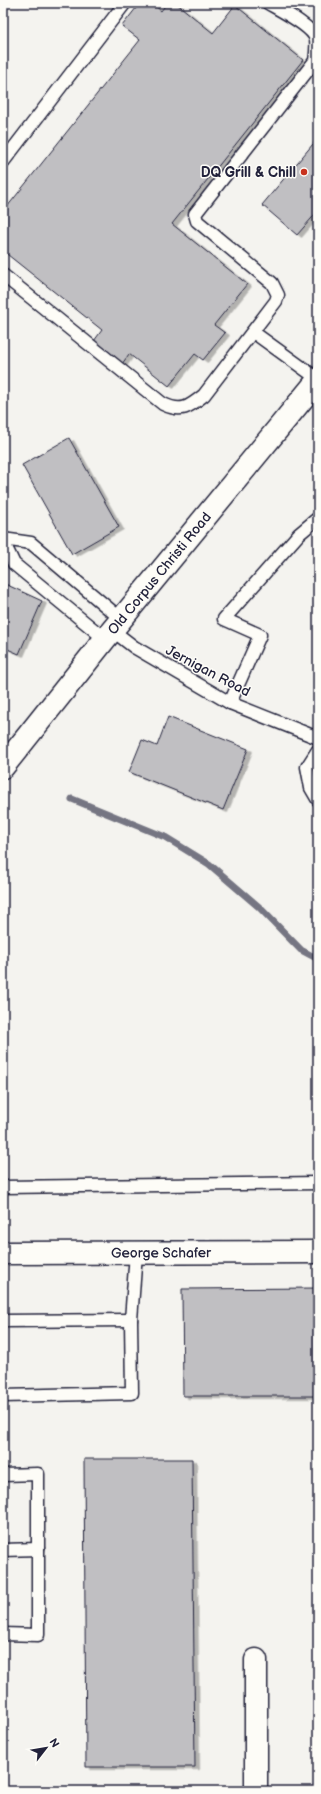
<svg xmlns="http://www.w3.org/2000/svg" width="321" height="1794" font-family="'Balsamiq Sans',sans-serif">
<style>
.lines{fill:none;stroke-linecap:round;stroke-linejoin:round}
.stream{stroke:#757582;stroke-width:7}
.building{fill:#c0bfc2;stroke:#22223b;filter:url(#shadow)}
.lane-casing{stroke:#22223b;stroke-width:15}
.street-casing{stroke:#22223b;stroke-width:25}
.lane{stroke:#fdfcf7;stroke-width:12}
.street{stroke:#fdfcf7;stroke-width:22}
.poi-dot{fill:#c8321e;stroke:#fdfcf7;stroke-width:1.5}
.labels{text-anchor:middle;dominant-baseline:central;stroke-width:3;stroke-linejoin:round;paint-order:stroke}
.poi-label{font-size:14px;font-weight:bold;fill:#22223b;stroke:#fdfcf7;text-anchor:end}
.street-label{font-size:14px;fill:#22223b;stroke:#fdfcf7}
</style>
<defs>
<filter id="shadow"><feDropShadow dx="4.5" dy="2.5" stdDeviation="0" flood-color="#0004"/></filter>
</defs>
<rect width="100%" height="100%" fill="#f4f3ef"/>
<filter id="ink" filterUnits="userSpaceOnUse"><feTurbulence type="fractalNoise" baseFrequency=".025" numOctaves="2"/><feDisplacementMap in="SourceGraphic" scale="8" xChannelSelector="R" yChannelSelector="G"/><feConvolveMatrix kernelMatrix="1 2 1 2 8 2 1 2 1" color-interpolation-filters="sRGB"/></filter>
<g filter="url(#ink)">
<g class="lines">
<!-- stream -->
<path class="stream" d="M72 799 165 837 209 864 259 907 301 950 318 959"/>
</g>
<!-- building -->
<g class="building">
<path d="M140 3H152L161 11 167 3H176L213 33 235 5 303 60 172 224 247 284 214 325 225 333 203 360 195 354 169 386 129 354 122 364 94 341 102 330 3 251V212L140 40 122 26Z"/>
<path d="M318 138V211L297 235 262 205Z"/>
<path d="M69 438 119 527 72 554 22 465Z"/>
<path d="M3 583 42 601 19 654 3 647Z"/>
<path d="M168 717 248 749 223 810 129 772 142 740 157 746Z"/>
<path d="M318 1288V1396H183L182 1289Z"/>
<path d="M316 1455H318V1764Z"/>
<path d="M84 1459H192L195 1767H86Z"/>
</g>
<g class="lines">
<defs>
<g id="lane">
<path d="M3 162 125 3"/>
<path d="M3 275 163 404C182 413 189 407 204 395L276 301 278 295 272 283 197 221 195 214 315 61C316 54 317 47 316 39 312 26 280 10 268 3"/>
<path d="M253 332 318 379"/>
<path d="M3 539 31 543 121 619"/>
<path d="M3 541 14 564 105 639"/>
<path d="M112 630 134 647 230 703 318 738"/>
<path d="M230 703 260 635 224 619 299 534 318 518"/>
<path d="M318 750 307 767 311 788 318 800"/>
<path d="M3 1187 318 1183"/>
<path d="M3 1321 131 1320"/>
<path d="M3 1396 132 1393 131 1320 136 1253"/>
<path d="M3 1475 38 1474V1635L3 1634"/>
<path d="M3 1550 38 1549"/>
</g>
<g id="street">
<path id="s1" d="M3 767 105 639 318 380"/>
<path id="s2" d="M3 1253 318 1252"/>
<path d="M256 1791V1660"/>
</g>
</defs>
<!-- lane casing -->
<use href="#lane" class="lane-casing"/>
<!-- street casing -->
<use href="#street" class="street-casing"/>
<!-- lane -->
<use href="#lane" class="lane"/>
<!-- street -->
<use href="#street" class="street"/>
</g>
</g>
<!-- markers -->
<circle class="poi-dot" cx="304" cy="172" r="4"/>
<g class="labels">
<!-- poi labels -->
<g class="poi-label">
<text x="296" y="172">DQ Grill &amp; Chill</text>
</g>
<!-- street labels -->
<g class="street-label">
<text stroke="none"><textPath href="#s1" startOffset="249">Old Corpus Christi Road</textPath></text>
<text transform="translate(208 671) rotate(28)">Jernigan Road</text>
<text stroke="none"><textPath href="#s2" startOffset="158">George Schafer</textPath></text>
</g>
</g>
<!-- margin -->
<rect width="321" height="1794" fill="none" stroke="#fdfcf7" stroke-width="16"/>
<rect x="8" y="8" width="305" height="1778" fill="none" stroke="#22223b" stroke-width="1.5" filter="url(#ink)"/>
<!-- north arrow -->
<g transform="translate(46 1748) rotate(59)" stroke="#fdfcf7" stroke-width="3" paint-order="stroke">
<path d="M0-3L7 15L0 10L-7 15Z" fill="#22223b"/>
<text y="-6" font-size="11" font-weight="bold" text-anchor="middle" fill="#22223b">N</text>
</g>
</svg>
